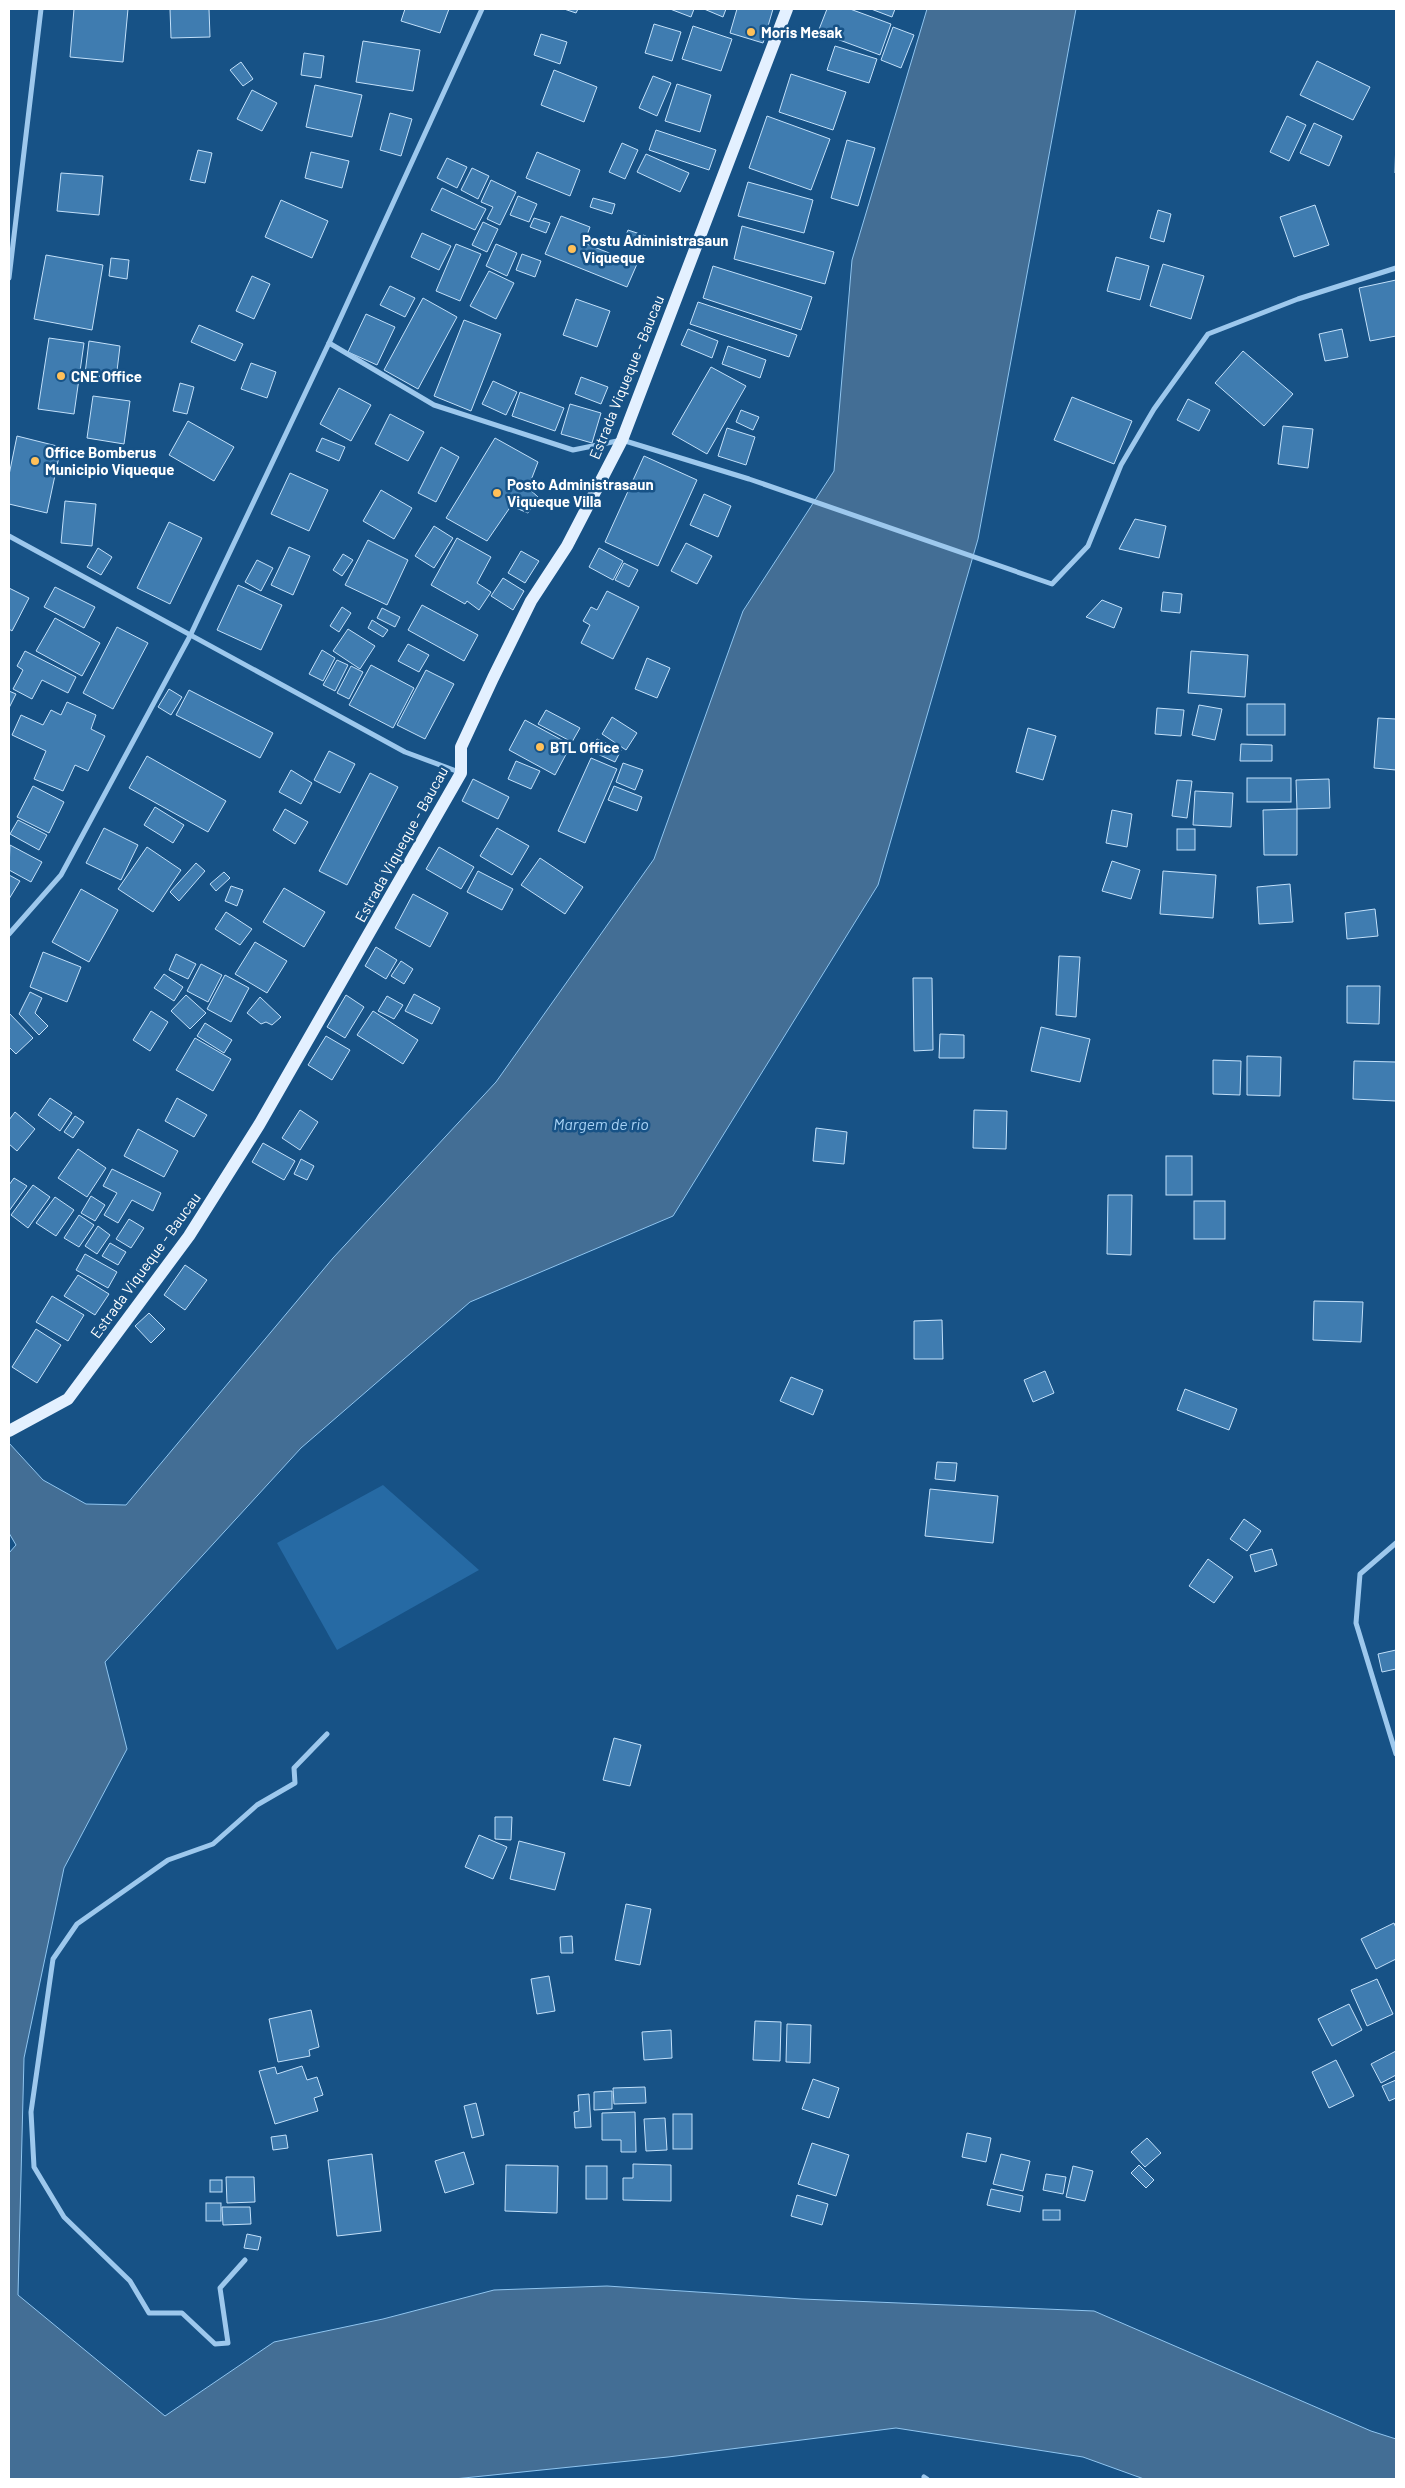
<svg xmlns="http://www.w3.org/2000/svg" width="1405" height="2488" font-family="Barlow,sans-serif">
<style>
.green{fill:#266aa4}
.water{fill:#436e95;stroke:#8fc5f0}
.building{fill:#3f7cb0;stroke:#c2e0fa}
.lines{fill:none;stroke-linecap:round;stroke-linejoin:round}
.minor{stroke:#9dc8ed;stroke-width:5}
.primary{stroke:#e3f0ff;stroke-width:12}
.poi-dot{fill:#ffc059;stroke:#175286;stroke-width:2}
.labels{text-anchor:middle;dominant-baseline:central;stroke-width:5;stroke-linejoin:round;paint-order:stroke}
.poi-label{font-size:15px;font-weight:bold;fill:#fff;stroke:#175286;text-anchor:start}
.street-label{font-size:15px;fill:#fff;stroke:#175286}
.water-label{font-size:16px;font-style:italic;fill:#a8d2f5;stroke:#175286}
</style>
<rect width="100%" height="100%" fill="#175286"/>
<!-- green -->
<path class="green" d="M383 1485 479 1570 337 1650 277 1543Z"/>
<!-- water -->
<path class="water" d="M927 9H1076L978 539 878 885 673 1216 470 1302 301 1448 105 1662 127 1749 64 1868 24 2058 18 2295 165 2416 274 2342 383 2319 494 2290 607 2286 802 2299 1094 2311 1371 2431 1396 2439V2479H1144L1083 2457 896 2428 668 2457 454 2479H9V1553L16 1545 9 1533V1443L43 1480 86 1504 126 1505 333 1258 496 1082 654 859 743 611 834 471 852 260Z"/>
<!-- building -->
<g class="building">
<path d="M74 9H128L123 62 70 57Z"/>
<path d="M170 9H209L210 37 171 38Z"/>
<path d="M405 9H449L440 33 401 21Z"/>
<path d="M564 9H578L576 13Z"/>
<path d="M670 9H694L691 17Z"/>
<path d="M704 9H726L723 17Z"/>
<path d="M737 9H773L763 43 730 33Z"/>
<path d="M827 9H850L891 24 880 55 818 32Z"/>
<path d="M871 9H895L892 17Z"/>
<path d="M654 24 681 32 672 61 645 53Z"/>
<path d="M693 26 732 39 721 71 682 59Z"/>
<path d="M893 27 914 35 901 68 881 60Z"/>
<path d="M541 34 567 42 560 64 534 55Z"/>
<path d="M363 41 420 50 413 91 356 82Z"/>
<path d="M835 46 877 59 869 83 827 70Z"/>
<path d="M304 53 324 56 321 78 301 75Z"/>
<path d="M1317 61 1370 87 1353 120 1300 95Z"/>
<path d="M241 62 253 79 243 86 230 70Z"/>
<path d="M554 70 597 87 584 122 541 105Z"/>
<path d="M791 74 846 92 833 130 779 112Z"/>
<path d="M653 76 671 83 657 116 639 108Z"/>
<path d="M677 84 711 95 700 132 665 121Z"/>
<path d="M315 85 362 95 352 137 306 127Z"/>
<path d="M252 90 277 103 262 131 237 119Z"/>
<path d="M390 113 412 119 401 156 380 150Z"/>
<path d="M767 116 830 139 811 190 749 168Z"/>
<path d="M1287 116 1306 125 1289 161 1270 152Z"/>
<path d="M1314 123 1342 136 1329 166 1300 153Z"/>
<path d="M656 130 716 150 709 170 649 150Z"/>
<path d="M1396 136V173H1395Z"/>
<path d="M847 140 875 148 858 206 831 198Z"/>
<path d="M622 143 638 150 625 179 609 172Z"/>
<path d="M198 150 212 153 205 183 190 180Z"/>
<path d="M311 152 349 161 342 188 305 178Z"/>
<path d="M537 152 580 170 570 196 526 178Z"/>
<path d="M646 154 689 173 680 192 637 172Z"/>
<path d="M447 158 467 167 457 188 437 178Z"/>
<path d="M472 168 489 176 478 199 461 190Z"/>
<path d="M61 173 103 176 99 215 57 211Z"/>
<path d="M491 180 516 192 500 225 487 219 493 207 481 202Z"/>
<path d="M748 182 813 200 804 233 738 216Z"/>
<path d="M442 188 486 209 475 230 431 210Z"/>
<path d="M518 196 537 204 529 222 510 215Z"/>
<path d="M593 198 615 204 612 214 590 207Z"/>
<path d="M281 200 328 221 312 258 265 237Z"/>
<path d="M1315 205 1329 245 1294 257 1280 217Z"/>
<path d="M1158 210 1171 214 1164 242 1150 238Z"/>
<path d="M561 216 590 227 584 243 637 264 627 287 545 254Z"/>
<path d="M534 218 550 223 546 233 530 227Z"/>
<path d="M483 222 498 229 487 252 472 245Z"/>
<path d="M742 226 834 252 825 284 734 259Z"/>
<path d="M628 230 646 236 642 247 624 240Z"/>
<path d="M422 233 451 246 439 270 411 257Z"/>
<path d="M456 244 481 254 460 301 436 291Z"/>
<path d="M496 244 517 253 507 276 486 266Z"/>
<path d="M522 254 541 261 535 277 516 270Z"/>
<path d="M46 255 103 265 92 330 34 319Z"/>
<path d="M1116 257 1149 266 1140 300 1107 291Z"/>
<path d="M111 258 129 260 127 279 109 276Z"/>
<path d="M1163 264 1204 276 1191 319 1150 306Z"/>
<path d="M713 266 812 297 801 330 703 298Z"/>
<path d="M489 271 514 283 496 319 470 306Z"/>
<path d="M252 276 270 284 254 319 236 311Z"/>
<path d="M1396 280V336L1370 341 1359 288Z"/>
<path d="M390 286 415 298 405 317 380 305Z"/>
<path d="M423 298 457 317 418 389 384 370Z"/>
<path d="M576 299 610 311 597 347 563 335Z"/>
<path d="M698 302 797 335 789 357 690 324Z"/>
<path d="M366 314 395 327 377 365 348 352Z"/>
<path d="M464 320 501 334 471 411 434 396Z"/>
<path d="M199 325 243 344 235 361 191 342Z"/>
<path d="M688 329 718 341 712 358 681 345Z"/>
<path d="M1342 329 1348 357 1325 361 1319 334Z"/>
<path d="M49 338 84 343 74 414 38 409Z"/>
<path d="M89 341 120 346 116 379 85 374Z"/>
<path d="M728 346 766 360 760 378 722 364Z"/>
<path d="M1243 351 1293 394 1264 426 1215 383Z"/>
<path d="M251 363 276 372 267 398 241 389Z"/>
<path d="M711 367 746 386 707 454 672 434Z"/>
<path d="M581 377 608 387 601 404 575 394Z"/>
<path d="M493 381 517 392 506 415 482 404Z"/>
<path d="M180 383 194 387 187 414 173 411Z"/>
<path d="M339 388 371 405 351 441 320 424Z"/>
<path d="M520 392 564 408 555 431 512 416Z"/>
<path d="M93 396 130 401 124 444 87 438Z"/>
<path d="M1072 397 1132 421 1114 464 1054 440Z"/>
<path d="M1188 399 1210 410 1199 431 1177 420Z"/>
<path d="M570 404 601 413 592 443 561 434Z"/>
<path d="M741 410 759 417 753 430 736 422Z"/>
<path d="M390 414 424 432 408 461 375 444Z"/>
<path d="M188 421 234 447 214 481 169 455Z"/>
<path d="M1283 426 1313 429 1308 468 1278 464Z"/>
<path d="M727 428 755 437 746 465 718 456Z"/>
<path d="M17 436 61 447 47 513 9 504V475Z"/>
<path d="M322 438 345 447 339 461 316 451Z"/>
<path d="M495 438 538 462 528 488 538 497 528 513 511 506 487 541 446 518Z"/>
<path d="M441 447 459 457 436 502 418 493Z"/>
<path d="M644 456 697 480 658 566 605 542Z"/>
<path d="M290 473 328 490 309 531 271 514Z"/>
<path d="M381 490 412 508 394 539 363 521Z"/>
<path d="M704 494 731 506 718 537 690 525Z"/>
<path d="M65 501 96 504 92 546 61 543Z"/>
<path d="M1135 519 1166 526 1159 558 1119 549Z"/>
<path d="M169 522 202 538 170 604 137 588Z"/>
<path d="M434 526 453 538 434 568 415 556Z"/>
<path d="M457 538 491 557 477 583 491 592 479 610 467 601 465 604 431 585Z"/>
<path d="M368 540 408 560 387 605 345 585Z"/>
<path d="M686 543 712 556 697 584 671 571Z"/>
<path d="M289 547 310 556 293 595 271 585Z"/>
<path d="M98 548 112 557 101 575 87 567Z"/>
<path d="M599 548 623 561 613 580 589 567Z"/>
<path d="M521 551 539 561 525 583 508 573Z"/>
<path d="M343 554 353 560 342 576 333 570Z"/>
<path d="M257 560 273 568 261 591 245 582Z"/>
<path d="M624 563 638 570 629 587 615 580Z"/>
<path d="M503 578 524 591 513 610 491 596Z"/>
<path d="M238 585 282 605 261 650 217 630Z"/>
<path d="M55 587 95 607 84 628 44 607Z"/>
<path d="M9 588 29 598 12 631 9 629Z"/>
<path d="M607 591 639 607 613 659 581 643 590 625 583 621 591 607 597 610Z"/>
<path d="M1163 592 1182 594 1180 613 1161 611Z"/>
<path d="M1102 600 1122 608 1114 628 1086 617Z"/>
<path d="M422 605 478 635 464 661 408 630Z"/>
<path d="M342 607 351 613 339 632 330 626Z"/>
<path d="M382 608 400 617 395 627 377 618Z"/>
<path d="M55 618 100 643 82 676 36 651Z"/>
<path d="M372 620 388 630 383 637 368 628Z"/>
<path d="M117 627 148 643 113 709 83 693Z"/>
<path d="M348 629 375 646 360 669 333 651Z"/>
<path d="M408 644 429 655 419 672 398 661Z"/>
<path d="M322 650 335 658 323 681 309 674Z"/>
<path d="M25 651 76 677 68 693 42 680 32 699 13 689 23 670 17 666Z"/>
<path d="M1191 651 1248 655 1245 697 1188 693Z"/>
<path d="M647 658 670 668 657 698 635 689Z"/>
<path d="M337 660 348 665 335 691 323 685Z"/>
<path d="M371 665 414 688 393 728 349 705Z"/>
<path d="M351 666 363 672 349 699 337 693Z"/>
<path d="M426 670 454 684 425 739 397 725Z"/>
<path d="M169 689 182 697 171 715 158 707Z"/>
<path d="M189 690 273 733 260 758 176 715Z"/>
<path d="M9 691 16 694 9 708Z"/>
<path d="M67 702 96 715 91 729 105 736 88 771 75 765 63 791 34 779 46 751 12 735 21 715 43 725 51 710 61 715Z"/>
<rect x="1247" y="704" width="38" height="31"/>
<path d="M1199 705 1222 709 1215 740 1192 735Z"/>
<path d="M1157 708 1184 710 1181 736 1155 734Z"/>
<path d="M546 710 580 728 572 742 538 724Z"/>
<path d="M612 717 637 733 626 750 602 734Z"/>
<path d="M1378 718 1396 719V770L1374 768Z"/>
<path d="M525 720 571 745 555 775 509 750Z"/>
<path d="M1028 728 1056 736 1043 780 1016 772Z"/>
<path d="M597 739 621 750 615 762 591 751Z"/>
<path d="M1241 744 1272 745V761H1240Z"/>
<path d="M329 751 355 764 340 793 314 780Z"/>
<path d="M147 756 226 801 208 832 129 788Z"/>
<path d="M591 758 617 769 585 843 558 831Z"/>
<path d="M516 761 540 771 531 789 508 779Z"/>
<path d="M623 763 643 770 635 790 616 782Z"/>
<path d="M291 770 312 783 301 804 279 792Z"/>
<path d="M370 773 398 787 347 885 319 871Z"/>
<rect x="1247" y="778" width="44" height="24"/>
<path d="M473 779 509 797 498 819 462 801Z"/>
<path d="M1329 779 1330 808 1297 809 1296 780Z"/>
<path d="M1177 780 1192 781 1187 818 1172 816Z"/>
<path d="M33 786 64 802 49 833 17 817Z"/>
<path d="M614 786 642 797 637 811 608 800Z"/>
<path d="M1195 791 1233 793 1231 827 1193 825Z"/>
<path d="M155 807 184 825 173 843 144 825Z"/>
<path d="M285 809 308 822 295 844 273 830Z"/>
<path d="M1297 809V855H1264L1263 810Z"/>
<path d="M1112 810 1132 814 1127 847 1106 843Z"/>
<path d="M18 820 47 835 39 850 10 834Z"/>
<path d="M104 828 138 845 121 880 86 863Z"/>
<path d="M497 828 529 846 512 875 480 856Z"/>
<rect x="1177" y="829" width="18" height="21"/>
<path d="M10 845 42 862 31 882 9 870Z"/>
<path d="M147 847 181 870 153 912 118 889Z"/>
<path d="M439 847 474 867 461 889 426 869Z"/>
<path d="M540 858 583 887 565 914 521 885Z"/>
<path d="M1112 861 1140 870 1131 899 1102 891Z"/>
<path d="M196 863 205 871 179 901 170 892Z"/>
<path d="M478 871 513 889 502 910 467 892Z"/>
<path d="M1163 871 1216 875 1213 918 1160 914Z"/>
<path d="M224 872 230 878 216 891 210 884Z"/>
<path d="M9 875 20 881 9 899Z"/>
<path d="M1290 884 1293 922 1259 924 1257 887Z"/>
<path d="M231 886 243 890 237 906 225 901Z"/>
<path d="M284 888 325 912 304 947 263 922Z"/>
<path d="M81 889 118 910 89 962 52 942Z"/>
<path d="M413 894 448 913 430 947 395 928Z"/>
<path d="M1375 909 1378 936 1347 939 1345 913Z"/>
<path d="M226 912 252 929 240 945 215 929Z"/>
<path d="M255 942 287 961 267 993 235 974Z"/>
<path d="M376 947 397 960 386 979 365 966Z"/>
<path d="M43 952 81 967 67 1002 30 987Z"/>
<path d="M176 954 196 964 188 979 169 970Z"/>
<path d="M1059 956 1080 957 1076 1017 1056 1015Z"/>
<path d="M401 961 413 969 404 984 391 976Z"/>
<path d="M201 964 222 975 208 1002 187 991Z"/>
<path d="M164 974 183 987 174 1001 154 988Z"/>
<path d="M225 975 249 988 231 1022 207 1009Z"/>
<path d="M913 978H932L933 1050 914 1051Z"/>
<path d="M1347 986H1380L1379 1024 1347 1023Z"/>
<path d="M30 992 42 998 35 1013 48 1026 39 1035 19 1014Z"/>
<path d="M414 994 440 1008 432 1024 405 1011Z"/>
<path d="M186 995 206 1013 190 1029 171 1011Z"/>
<path d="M346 995 364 1007 345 1038 327 1027Z"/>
<path d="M387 996 403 1005 394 1019 378 1011Z"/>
<path d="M260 997 281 1017 272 1025 266 1022 261 1024 247 1013Z"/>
<path d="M151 1011 168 1022 150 1051 133 1040Z"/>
<path d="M373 1011 418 1040 403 1064 357 1035Z"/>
<path d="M9 1013 33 1038 16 1054 9 1047Z"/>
<path d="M205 1023 232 1040 224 1053 197 1036Z"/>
<path d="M1041 1027 1090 1039 1080 1082 1031 1071Z"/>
<path d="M940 1034 964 1035V1058H939Z"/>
<path d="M326 1036 350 1050 332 1080 308 1065Z"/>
<path d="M195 1038 231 1059 213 1091 176 1070Z"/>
<path d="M1247 1056 1281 1057 1280 1096 1247 1095Z"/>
<path d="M1213 1060 1241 1061 1240 1095 1213 1094Z"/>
<path d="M1354 1061 1396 1062V1101L1353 1099Z"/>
<path d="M50 1098 72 1113 60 1131 38 1115Z"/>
<path d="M177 1098 207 1115 194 1137 165 1121Z"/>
<path d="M300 1110 318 1122 300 1150 282 1138Z"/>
<path d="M974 1110 1007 1111 1006 1149 973 1148Z"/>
<path d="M15 1112 35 1129 17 1151 9 1144V1120Z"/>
<path d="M75 1116 84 1122 73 1138 64 1132Z"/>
<path d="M816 1128 847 1132 844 1164 813 1161Z"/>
<path d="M138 1129 178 1151 164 1177 124 1156Z"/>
<path d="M263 1143 295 1161 284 1180 252 1162Z"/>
<path d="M78 1149 106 1168 87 1197 58 1178Z"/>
<rect x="1166" y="1156" width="26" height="39"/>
<path d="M301 1159 314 1166 307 1180 294 1174Z"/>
<path d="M112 1169 161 1193 153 1211 132 1200 118 1223 104 1215 117 1193 103 1186Z"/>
<path d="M14 1178 27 1186 9 1211V1185Z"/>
<path d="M33 1185 50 1197 28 1228 11 1215Z"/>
<path d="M1108 1195H1132L1131 1255 1107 1254Z"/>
<path d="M91 1196 105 1205 95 1221 81 1213Z"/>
<path d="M55 1197 74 1210 56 1236 36 1223Z"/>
<rect x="1194" y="1201" width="31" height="38"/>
<path d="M79 1215 94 1225 79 1247 64 1238Z"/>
<path d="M129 1219 144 1228 131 1248 116 1239Z"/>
<path d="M98 1226 110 1235 97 1254 85 1246Z"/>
<path d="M110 1243 126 1252 118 1265 102 1256Z"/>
<path d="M85 1254 117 1272 108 1288 76 1270Z"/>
<path d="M185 1265 207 1280 185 1310 164 1295Z"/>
<path d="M78 1275 109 1294 95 1315 64 1296Z"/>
<path d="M52 1296 84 1315 68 1341 36 1322Z"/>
<path d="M1314 1301 1363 1302 1361 1342 1313 1340Z"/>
<path d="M149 1313 165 1329 151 1343 135 1326Z"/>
<path d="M942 1320 943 1359H914V1321Z"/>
<path d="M36 1329 61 1345 37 1383 12 1367Z"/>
<path d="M1045 1371 1054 1393 1033 1402 1024 1380Z"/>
<path d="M791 1377 823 1390 813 1415 780 1401Z"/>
<path d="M1185 1389 1237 1409 1229 1430 1177 1410Z"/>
<path d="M937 1462 957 1463 955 1481 935 1479Z"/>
<path d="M930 1489 998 1496 993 1543 925 1536Z"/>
<path d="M1244 1519 1261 1531 1247 1551 1230 1539Z"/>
<path d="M1272 1549 1277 1565 1255 1572 1250 1555Z"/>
<path d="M1208 1559 1233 1577 1214 1603 1189 1586Z"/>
<path d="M1396 1650V1669L1382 1672 1378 1654Z"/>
<path d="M614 1738 641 1745 630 1786 603 1780Z"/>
<path d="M495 1817H512L511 1840 495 1839Z"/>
<path d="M479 1835 507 1847 493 1879 465 1867Z"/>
<path d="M519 1841 565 1853 555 1890 510 1879Z"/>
<path d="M626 1904 651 1909 640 1965 615 1960Z"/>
<path d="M1394 1923 1396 1928V1959L1376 1969 1361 1939Z"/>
<path d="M572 1936 573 1953H561L560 1937Z"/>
<path d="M549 1976 555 2011 537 2014 531 1979Z"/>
<path d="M1377 1979 1393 2014 1367 2026 1351 1990Z"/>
<path d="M1349 2004 1362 2030 1332 2046 1318 2019Z"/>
<path d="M311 2010 319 2047 309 2050 310 2056 278 2062 269 2019Z"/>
<path d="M755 2021 781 2022 780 2061 753 2060Z"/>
<path d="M787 2024 811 2025 810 2063 786 2062Z"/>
<path d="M671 2030 672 2058 644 2060 642 2032Z"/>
<path d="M1396 2051V2075L1381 2083 1371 2064Z"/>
<path d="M1336 2060 1354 2096 1329 2108 1312 2072Z"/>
<path d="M302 2066 307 2080 317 2077 323 2095 314 2098 318 2111 275 2124 259 2071 275 2067 277 2074Z"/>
<path d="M813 2079 839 2088 829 2118 802 2109Z"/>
<path d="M1396 2080V2098L1389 2101 1382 2086Z"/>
<path d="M645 2087 646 2103 614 2104 613 2088Z"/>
<path d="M612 2091V2109L594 2110V2092Z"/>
<path d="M589 2094 591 2127 575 2128 574 2112 579 2111 578 2095Z"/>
<path d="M476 2103 484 2135 472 2138 464 2106Z"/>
<path d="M635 2112 636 2152H621V2140H602V2113Z"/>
<rect x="673" y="2114" width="19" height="35"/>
<path d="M665 2118 667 2150 646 2151 644 2119Z"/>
<path d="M967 2133 991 2138 986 2162 962 2157Z"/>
<path d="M286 2135 288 2148 273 2150 271 2137Z"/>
<path d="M1147 2138 1161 2153 1145 2167 1131 2152Z"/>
<path d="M812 2143 849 2155 836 2196 798 2184Z"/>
<path d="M464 2152 474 2184 445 2193 435 2161Z"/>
<path d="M372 2154 381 2231 337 2236 328 2160Z"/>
<path d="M1001 2154 1030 2161 1023 2191 993 2184Z"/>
<path d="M633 2164 671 2165V2201L623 2200V2178H633Z"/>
<path d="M506 2165 558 2166 557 2213 505 2211Z"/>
<path d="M1139 2165 1154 2180 1146 2188 1131 2173Z"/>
<rect x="586" y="2166" width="21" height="33"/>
<path d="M1073 2166 1093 2171 1085 2201 1066 2197Z"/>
<path d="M1046 2174 1066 2177 1063 2194 1043 2190Z"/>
<path d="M226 2177H254L255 2202 227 2203Z"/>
<rect x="210" y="2180" width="12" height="12"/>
<path d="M991 2189 1023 2196 1020 2212 987 2205Z"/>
<path d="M797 2195 828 2204 822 2225 791 2216Z"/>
<rect x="206" y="2203" width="15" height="18"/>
<path d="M222 2207H250L251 2224 223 2225Z"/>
<rect x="1043" y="2210" width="17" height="10"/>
<path d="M247 2234 261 2237 258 2250 244 2248Z"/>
</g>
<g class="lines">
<!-- minor -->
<g class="minor">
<path d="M9 278 41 9"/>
<path d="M329 343 434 405 573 450 622 440 749 479 1052 584 1088 546 1121 465 1154 409 1208 334 1298 299 1396 268"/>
<path d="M9 536 405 752 459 772"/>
<path d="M9 934 61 875 190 636 329 343 482 9"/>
<path d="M1396 1543 1360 1574 1356 1623 1396 1754"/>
<path d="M245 2260 220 2288 228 2343 215 2344 182 2313H149L130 2281 64 2217 34 2167 31 2112 53 1959 77 1924 168 1860 213 1844 257 1805 295 1783 294 1768 327 1734"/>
<path d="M924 2477 927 2479"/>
</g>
<!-- primary -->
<path class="primary" d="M9 1431 68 1399 189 1236 259 1125 461 773V747L493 678 531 601 567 546 622 440 787 9"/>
</g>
<!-- markers -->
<g class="poi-dot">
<circle cx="751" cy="32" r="5"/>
<circle cx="572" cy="249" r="5"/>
<circle cx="61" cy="376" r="5"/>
<circle cx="35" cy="461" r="5"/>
<circle cx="497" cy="493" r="5"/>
<circle cx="540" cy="747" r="5"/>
</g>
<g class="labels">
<!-- poi labels -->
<g class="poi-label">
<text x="761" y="32">Moris Mesak</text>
<text x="582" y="240">Postu Administrasaun<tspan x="582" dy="17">Viqueque</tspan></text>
<text x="71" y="376">CNE Office</text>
<text x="45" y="452">Office Bomberus<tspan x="45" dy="17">Municipio Viqueque</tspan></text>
<text x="507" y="484">Posto Administrasaun<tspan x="507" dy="17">Viqueque Villa</tspan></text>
<text x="550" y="747">BTL Office</text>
</g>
<!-- street labels -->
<g class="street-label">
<text transform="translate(626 377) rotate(-68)">Estrada Viqueque - Baucau</text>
<text transform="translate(401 844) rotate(-61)">Estrada Viqueque - Baucau</text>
<text transform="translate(145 1265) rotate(-54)">Estrada Viqueque - Baucau</text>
</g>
<!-- water labels -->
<g class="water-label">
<text x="601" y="1123">Margem de rio</text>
</g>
</g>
<!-- border -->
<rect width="1405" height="2488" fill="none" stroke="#ffffff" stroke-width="20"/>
</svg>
